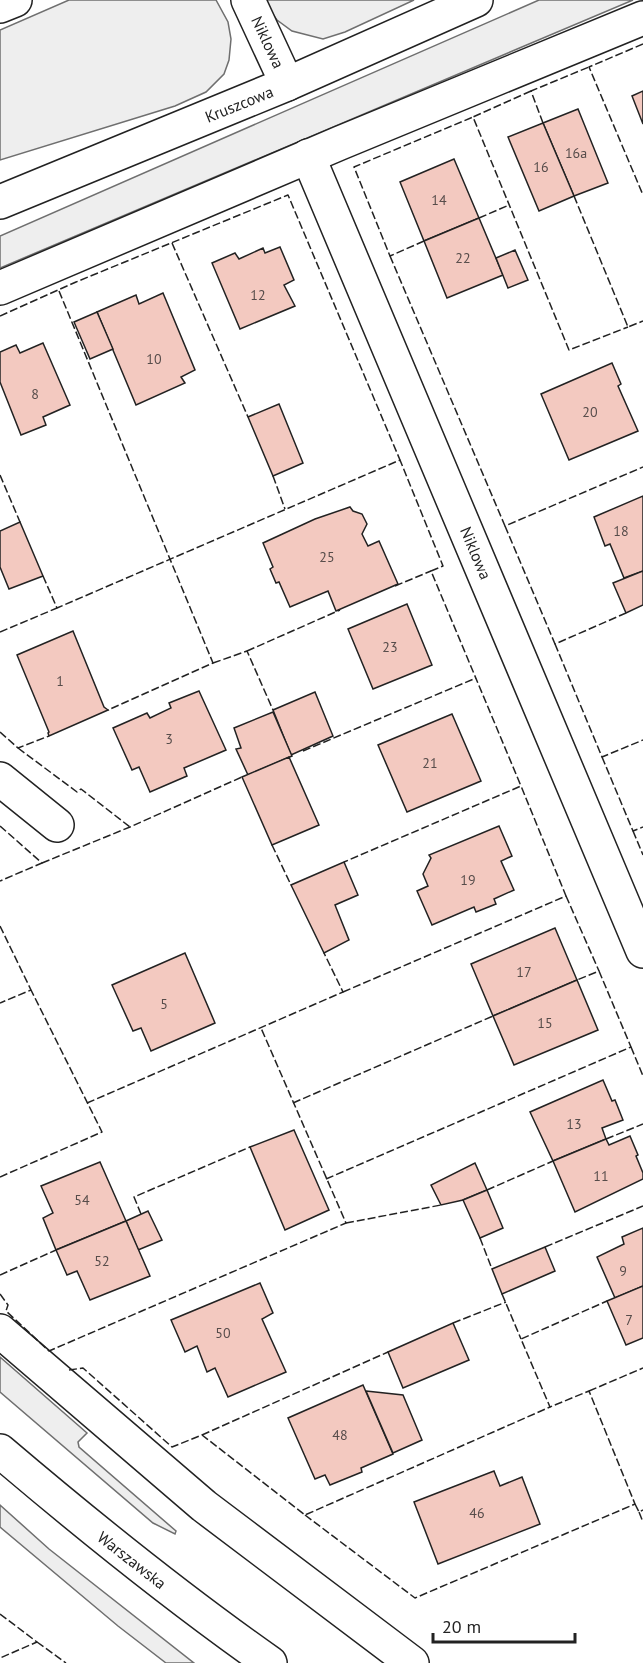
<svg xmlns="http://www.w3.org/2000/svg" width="643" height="1663" font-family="'PT Sans',sans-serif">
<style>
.green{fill:#eee;stroke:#6f6f6f;stroke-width:1.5}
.building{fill:#f3c9c0;stroke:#222;stroke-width:1.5}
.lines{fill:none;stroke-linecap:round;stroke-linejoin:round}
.minor-casing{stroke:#222;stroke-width:36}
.secondary-casing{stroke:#222;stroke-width:36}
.minor{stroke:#fff;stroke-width:33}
.secondary{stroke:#fff;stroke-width:33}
.fence{stroke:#222;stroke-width:1.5;stroke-dasharray:8 3;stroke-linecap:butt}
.labels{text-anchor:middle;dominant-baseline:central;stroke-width:4.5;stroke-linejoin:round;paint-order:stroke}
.number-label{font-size:14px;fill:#564c4a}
.street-label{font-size:16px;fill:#222;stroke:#fff}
</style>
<rect width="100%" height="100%" fill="#fff"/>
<!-- green -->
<g class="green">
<path d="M69 0H216L228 22 231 39 229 60 224 74 206 92 175 106 0 160V30Z"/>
<path d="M262 0H414L345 32 323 39 292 31 277 20Z"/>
<path d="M539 0H633L0 268V236Z"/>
<path d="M0 1357 87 1433 78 1442 79 1447 176 1531 175 1534 153 1523 0 1392Z"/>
<path d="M0 1505 49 1549 194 1663H166L118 1626 0 1527Z"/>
</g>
<!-- building -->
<g class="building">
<path d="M643 91V124L632 96Z"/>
<path d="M578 109 608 183 574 196 543 123Z"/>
<path d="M543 123 574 196 539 211 508 137Z"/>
<path d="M454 159 479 218 424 241 400 182Z"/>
<path d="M479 218 503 275 447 298 424 241Z"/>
<path d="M280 247 294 280 284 285 295 306 240 329 212 263 235 253 239 259 263 248 265 253Z"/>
<path d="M515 250 528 280 508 288 496 258Z"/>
<path d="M163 293 195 370 181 377 185 383 136 405 97 312 136 295 139 304Z"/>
<path d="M97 312 113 349 90 359 74 322Z"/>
<path d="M43 343 70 405 43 417 46 425 21 435 0 382V352L16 345 20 353Z"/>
<path d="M612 363 621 384 618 386 638 431 569 460 541 394Z"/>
<path d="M279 404 303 463 273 476 248 417Z"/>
<path d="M643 496V571L624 578 610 544 605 546 594 517Z"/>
<path d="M350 507 353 511 362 514 367 524 362 534 368 546 379 541 398 584 336 611 328 591 290 607 279 582 276 583 270 569 273 567 263 543 315 519Z"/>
<path d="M20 522 43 576 9 589 0 567V531Z"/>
<path d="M643 571V605L626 613 613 583Z"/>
<path d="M407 604 432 665 373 689 348 629Z"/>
<path d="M73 631 104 707 108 710 49 736 48 733 49 732 17 655Z"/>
<path d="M199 691 226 750 184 768 187 776 150 792 139 767 132 770 113 728 147 713 150 718 171 708 169 703Z"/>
<path d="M315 692 333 736 291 755 273 710Z"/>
<path d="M273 712 292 756 248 775 236 749 241 748 234 728Z"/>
<path d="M452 714 481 781 407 812 378 745Z"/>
<path d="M289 757 319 825 272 845 242 777Z"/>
<path d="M499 826 512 856 501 861 514 890 494 899 496 904 476 912 474 907 432 925 417 891 428 886 423 874 431 858 429 855Z"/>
<path d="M344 862 358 895 335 905 349 940 324 953 291 885Z"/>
<path d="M555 928 577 980 493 1016 471 964Z"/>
<path d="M185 953 215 1023 151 1051 141 1028 133 1031 112 985Z"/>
<path d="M577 980 598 1030 514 1065 493 1016Z"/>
<path d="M603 1080 612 1101 615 1100 623 1120 602 1128 606 1139 553 1161 530 1112Z"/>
<path d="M294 1130 329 1210 285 1230 250 1147Z"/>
<path d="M630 1136 638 1155 636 1156 643 1173V1179L575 1212 553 1161 606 1139 609 1145Z"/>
<path d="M100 1162 126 1221 56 1250 43 1218 53 1213 41 1186Z"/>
<path d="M475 1163 487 1190 463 1200 441 1205 431 1185Z"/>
<path d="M487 1190 503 1228 480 1238 463 1200Z"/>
<path d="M148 1211 162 1240 138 1250 126 1221Z"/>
<path d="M126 1221 150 1276 90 1300 77 1271 67 1275 56 1250Z"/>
<path d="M643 1228V1286L615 1298 597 1257 624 1244 622 1237Z"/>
<path d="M545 1247 555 1271 502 1294 492 1269Z"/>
<path d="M260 1283 273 1313 262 1319 286 1372 228 1397 215 1368 207 1372 197 1346 185 1352 171 1320Z"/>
<path d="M643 1286V1338L626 1345 607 1301Z"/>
<path d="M453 1323 469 1360 403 1388 388 1352Z"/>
<path d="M363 1385 393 1454 361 1468 362 1472 330 1485 325 1475 315 1479 288 1418Z"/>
<path d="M366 1391 403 1395 422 1440 393 1453Z"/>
<path d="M494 1471 500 1486 522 1477 540 1524 438 1564 414 1502Z"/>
</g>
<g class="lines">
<defs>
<g id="minor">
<path d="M248 0 287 84"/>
<path d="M0 6 15 0"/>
<path d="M308 156 643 951"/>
<path d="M0 288 340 143 643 18"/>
<path d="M0 779 57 825"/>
<path d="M0 1331 204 1506 412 1663"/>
</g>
<g id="secondary">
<path d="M0 202 287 84 476 0"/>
<path d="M0 1451C87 1525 176 1597 270 1663"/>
</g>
</defs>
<!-- minor casing -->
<use href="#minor" class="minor-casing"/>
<!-- secondary casing -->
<use href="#secondary" class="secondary-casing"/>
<!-- minor -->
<use href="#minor" class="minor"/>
<!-- secondary -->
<use href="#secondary" class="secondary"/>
<!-- fence -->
<g class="fence">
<path d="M643 44 589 67 643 195"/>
<path d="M531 91 473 117 569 350 628 327"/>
<path d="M543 123 531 91 589 67"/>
<path d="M574 196 628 327 643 321"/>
<path d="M479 218 509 205"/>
<path d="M424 241 390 256 354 167 473 117"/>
<path d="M172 243 248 417"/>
<path d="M390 256 505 526 643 467"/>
<path d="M59 291 213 663 108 710"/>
<path d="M0 316 76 282 288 195 400 460"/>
<path d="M0 475 20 522"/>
<path d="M273 476 285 509"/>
<path d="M505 526 555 644 626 613"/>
<path d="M43 576 57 608 400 460 443 566 431 571 521 786"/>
<path d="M395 586 431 571"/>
<path d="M0 632 57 608"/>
<path d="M555 644 602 757 643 740"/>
<path d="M247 651 340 610"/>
<path d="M213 663 247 651 273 710"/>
<path d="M0 732 18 748 49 736"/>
<path d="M18 748 77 792 81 789 130 827"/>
<path d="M303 751 476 678"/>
<path d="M602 757 633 831 643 827"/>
<path d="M0 826 42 863 0 881"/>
<path d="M633 831 643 855"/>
<path d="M272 845 291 885"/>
<path d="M42 863 130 827 242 777"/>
<path d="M566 896 599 971"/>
<path d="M0 926 31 990 0 1003"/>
<path d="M343 992 566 896 521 786 344 862"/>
<path d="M631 1047 643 1076"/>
<path d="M87 1103 343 992 324 953"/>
<path d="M293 1103 493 1016"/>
<path d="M606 1139 643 1124"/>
<path d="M0 1177 102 1132 31 990"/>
<path d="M326 1179 631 1047 599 971 577 980"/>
<path d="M487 1190 553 1161"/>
<path d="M141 1214 134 1197 250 1147"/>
<path d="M346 1223 441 1205"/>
<path d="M480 1238 492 1269"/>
<path d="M545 1247 643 1206"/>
<path d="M0 1275 56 1250"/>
<path d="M0 1294 8 1305 6 1311 49 1351 346 1223 261 1028"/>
<path d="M502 1294 521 1339"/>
<path d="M453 1323 506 1302"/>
<path d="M69 1370 83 1368 172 1447 202 1435 305 1515 550 1407 521 1339 607 1301"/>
<path d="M589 1391 643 1368"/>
<path d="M202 1435 388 1352"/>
<path d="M635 1504 639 1512 643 1510"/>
<path d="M639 1512 643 1522"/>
<path d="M305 1515 415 1598 635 1504 589 1391 550 1407"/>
<path d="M0 1614 37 1642 0 1658"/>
<path d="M37 1642 66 1663"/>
</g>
</g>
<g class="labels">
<!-- number labels -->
<g class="number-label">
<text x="576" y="153">16a</text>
<text x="541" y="167">16</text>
<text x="439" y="200">14</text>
<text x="463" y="258">22</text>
<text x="258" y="295">12</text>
<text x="154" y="359">10</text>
<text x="35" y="394">8</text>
<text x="590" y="412">20</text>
<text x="621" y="531">18</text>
<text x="327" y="557">25</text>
<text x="390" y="647">23</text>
<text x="60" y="681">1</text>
<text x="169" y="739">3</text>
<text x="430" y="763">21</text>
<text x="468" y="880">19</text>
<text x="524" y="972">17</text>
<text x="164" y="1004">5</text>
<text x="545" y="1023">15</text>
<text x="574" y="1124">13</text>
<text x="601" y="1176">11</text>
<text x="82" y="1200">54</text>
<text x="102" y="1261">52</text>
<text x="623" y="1271">9</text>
<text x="629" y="1320">7</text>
<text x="223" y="1333">50</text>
<text x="340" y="1435">48</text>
<text x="477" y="1513">46</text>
</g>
<!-- street labels -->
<g class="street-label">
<text transform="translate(268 42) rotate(65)">Niklowa</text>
<text transform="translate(239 104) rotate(-22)">Kruszcowa</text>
<text transform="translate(476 553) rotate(67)">Niklowa</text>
<text transform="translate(132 1560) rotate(38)">Warszawska</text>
</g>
</g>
<!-- scale -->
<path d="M433 1633v9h142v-9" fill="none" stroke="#222222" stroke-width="3"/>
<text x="442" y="1633" font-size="18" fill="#222222" stroke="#ffffff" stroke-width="4.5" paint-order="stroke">20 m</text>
</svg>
